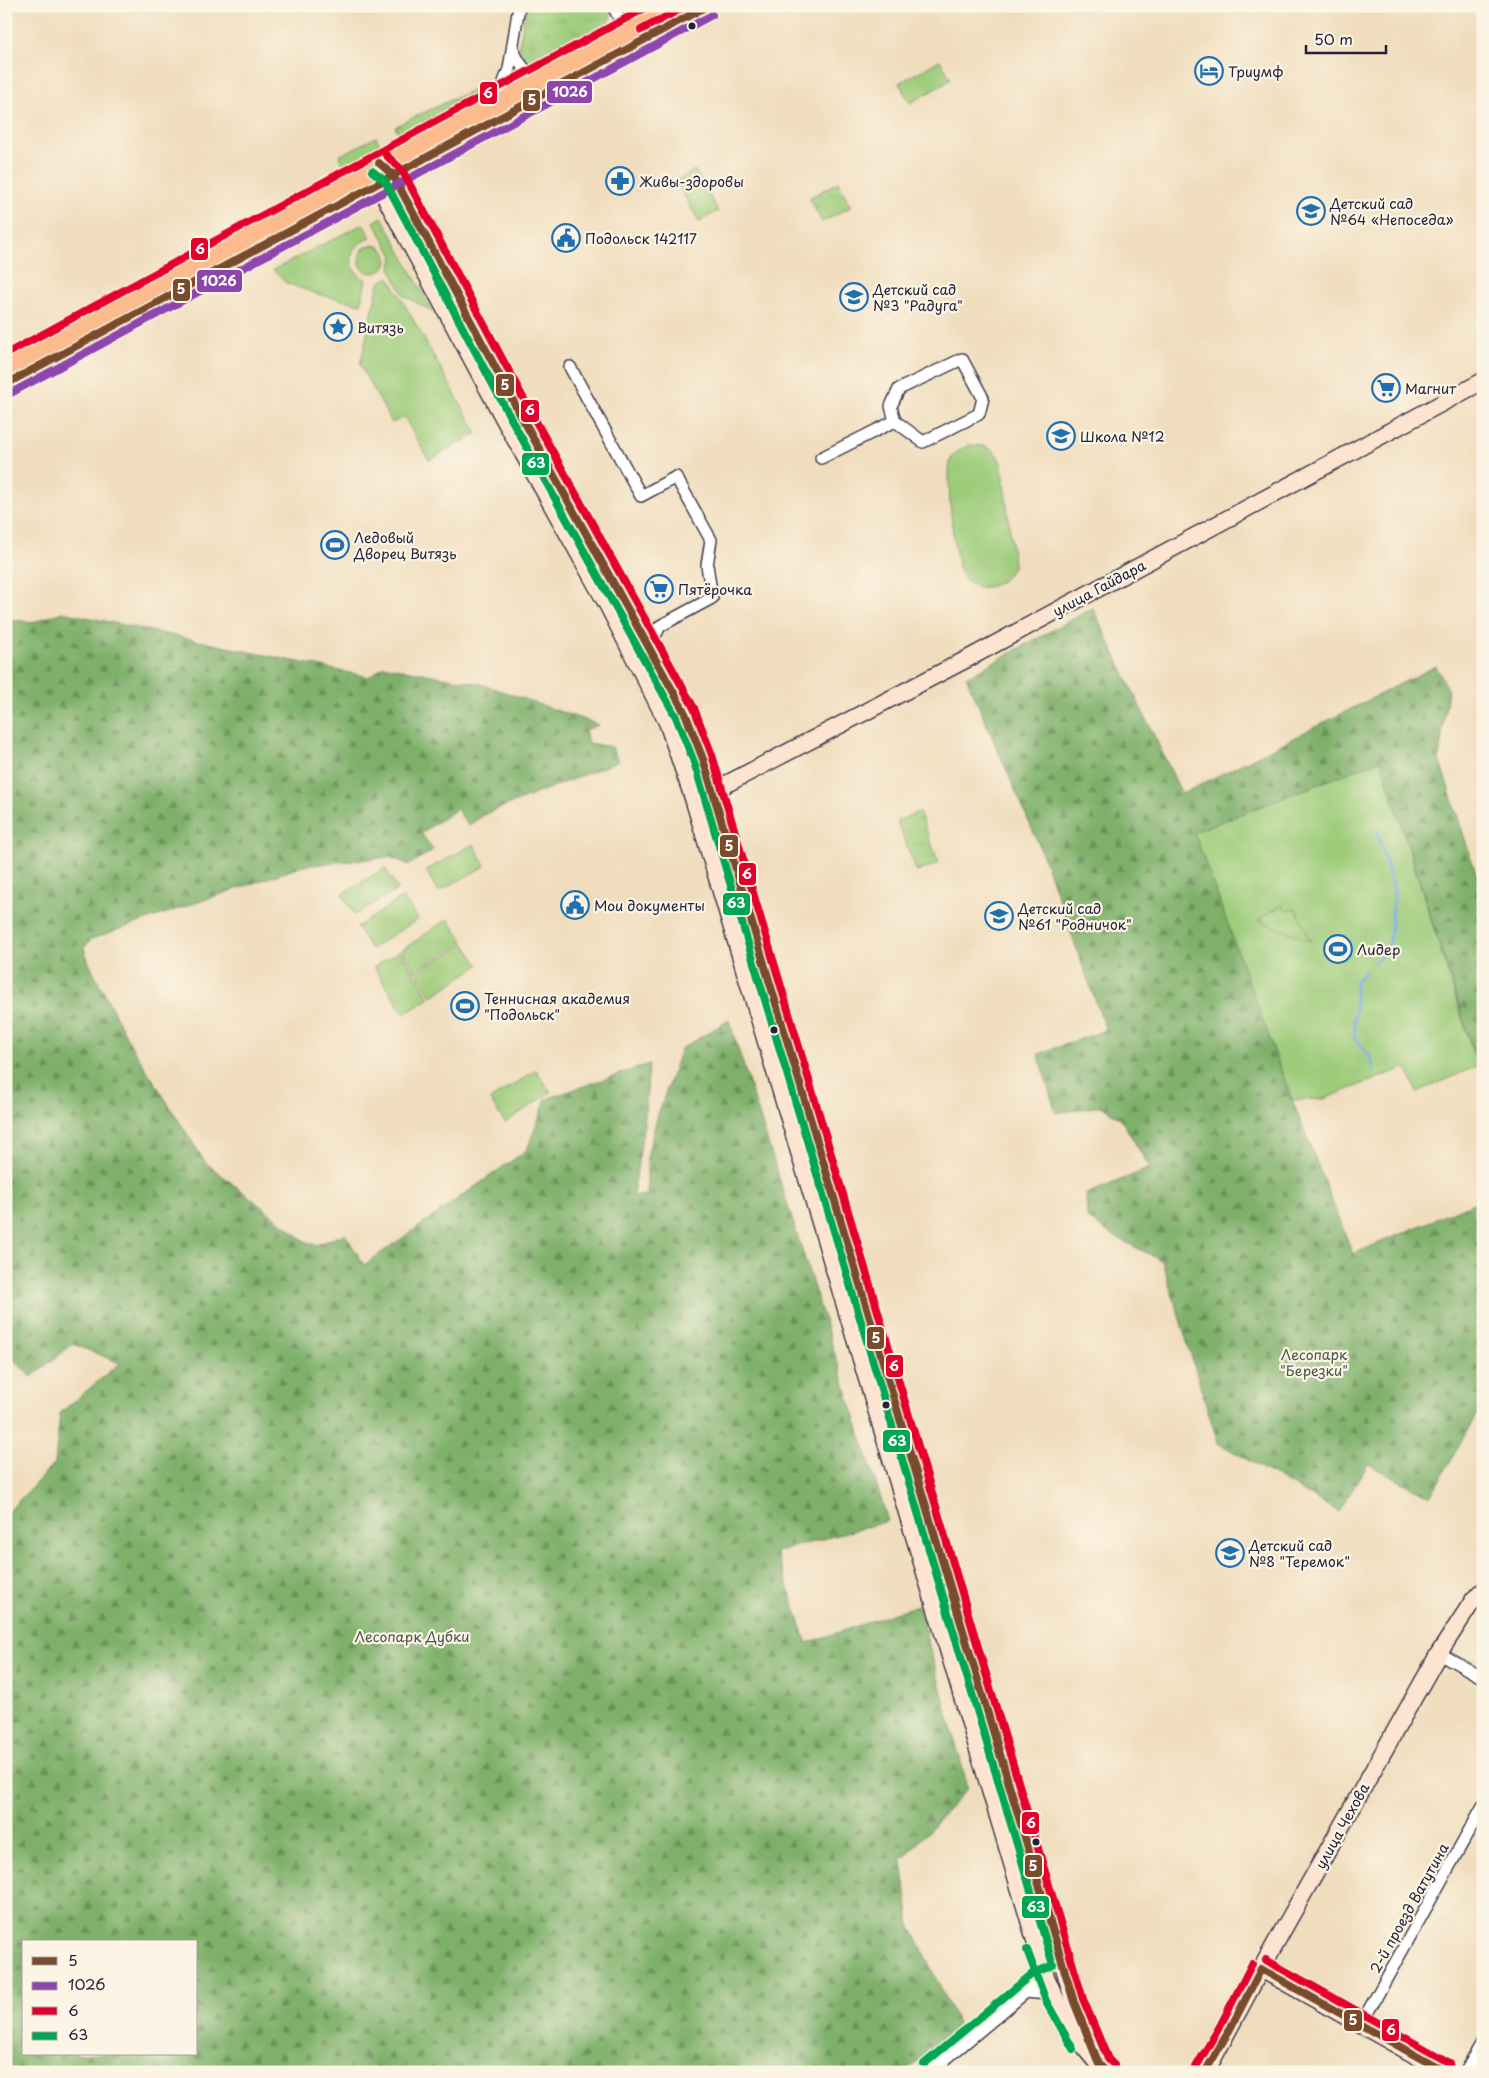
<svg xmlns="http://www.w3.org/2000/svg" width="1489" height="2078" font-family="'Playpen Sans',sans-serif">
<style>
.grass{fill:#9ecc7a;stroke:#60775a}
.forest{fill:url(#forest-firs);stroke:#506952;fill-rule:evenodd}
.park{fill:url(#park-tufts);stroke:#60775a}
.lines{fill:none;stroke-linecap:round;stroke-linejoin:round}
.stream{stroke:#79a8e3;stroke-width:3}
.street-casing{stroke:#413e4e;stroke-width:14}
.secondary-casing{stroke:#413e4e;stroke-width:19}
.primary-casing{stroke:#413e4e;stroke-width:20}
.street{stroke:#fff;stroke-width:11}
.secondary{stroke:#fde4d1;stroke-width:16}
.primary{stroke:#fbbb8d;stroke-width:18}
.bus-1-casing{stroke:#fcf5e5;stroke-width:11}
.bus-2-casing{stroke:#fcf5e5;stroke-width:11}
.bus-3-casing{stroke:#fcf5e5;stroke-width:11}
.bus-4-casing{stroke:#fcf5e5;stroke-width:11}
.bus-1{stroke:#7a4b2a;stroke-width:8}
.bus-2{stroke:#8e44ad;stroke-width:8}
.bus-3{stroke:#e4002b;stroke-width:8}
.bus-4{stroke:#00a651;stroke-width:8}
.bus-dot{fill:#22223b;stroke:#fcf5e5;stroke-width:2}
.labels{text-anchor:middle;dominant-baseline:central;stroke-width:4.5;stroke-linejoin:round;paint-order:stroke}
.poi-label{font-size:14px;fill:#22223b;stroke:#fcf5e5;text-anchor:start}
.street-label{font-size:14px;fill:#22223b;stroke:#fcf5e5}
.park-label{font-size:14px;fill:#47554e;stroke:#fcf5e5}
.line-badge{stroke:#fcf5e5;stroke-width:2}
.badge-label{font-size:14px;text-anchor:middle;font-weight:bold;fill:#fff}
</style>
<defs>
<pattern id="forest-firs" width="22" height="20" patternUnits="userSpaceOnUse" patternTransform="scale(1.25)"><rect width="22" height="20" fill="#7eb06a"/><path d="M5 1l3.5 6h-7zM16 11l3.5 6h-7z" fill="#678f58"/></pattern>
<pattern id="park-tufts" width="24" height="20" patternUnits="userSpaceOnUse" patternTransform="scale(1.25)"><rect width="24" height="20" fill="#9ecc7a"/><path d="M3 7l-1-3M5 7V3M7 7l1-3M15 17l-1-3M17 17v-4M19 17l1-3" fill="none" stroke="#88af6a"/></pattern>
</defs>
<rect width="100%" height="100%" fill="#fcf5e5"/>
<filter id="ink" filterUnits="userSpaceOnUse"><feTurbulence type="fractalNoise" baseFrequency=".02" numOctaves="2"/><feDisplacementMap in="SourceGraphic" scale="10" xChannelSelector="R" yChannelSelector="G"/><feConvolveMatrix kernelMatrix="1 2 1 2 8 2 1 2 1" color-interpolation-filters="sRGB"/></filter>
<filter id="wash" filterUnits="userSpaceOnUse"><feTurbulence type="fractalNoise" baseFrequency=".0096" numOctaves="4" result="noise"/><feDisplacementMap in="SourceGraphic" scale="20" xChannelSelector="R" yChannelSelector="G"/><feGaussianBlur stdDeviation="1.12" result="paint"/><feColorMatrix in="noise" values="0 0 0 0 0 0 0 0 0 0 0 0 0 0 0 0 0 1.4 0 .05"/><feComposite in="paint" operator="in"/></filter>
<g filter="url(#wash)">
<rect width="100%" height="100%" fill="#f0ddbd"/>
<!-- grass -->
<g class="grass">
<path d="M940 60 951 80 910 103 899 83Z"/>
<path d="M491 82 493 87 400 136 395 127C427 110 459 97 491 82Z"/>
<path d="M376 137 381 146 344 166 339 156Z"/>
<path d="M695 170 718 211 699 222 676 181Z"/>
<path d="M382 217 433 312 403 295 391 269 393 256 374 222Z"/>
<path d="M363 224 371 238C346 245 346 269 366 280L361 304 317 294 286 283 273 270Z"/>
<circle cx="373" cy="259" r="14"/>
<path d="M389 277 477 433 429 460 404 417 392 423 360 365 379 283Z"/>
<path d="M969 445C989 446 996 447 1002 467L1014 564C1005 590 970 597 960 570 954 555 945 472 951 459 955 452 962 449 969 445Z"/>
<path d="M622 615 676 712 695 758 688 761 620 618Z"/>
<path d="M1381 760 1477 1066 1417 1092 1406 1067 1324 1099 1292 1100 1193 832Z"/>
<path d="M711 825 717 828 739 901 736 907 730 904 708 831Z"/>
<path d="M474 844 485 866 438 892 426 870Z"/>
<path d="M385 868 398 889 355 915 342 894Z"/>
<path d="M403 897 418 919 371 949 357 927Z"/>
<path d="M448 919 463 941 416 972 402 950Z"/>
<path d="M464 943 479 965 432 996 417 974Z"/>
<path d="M400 951 430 998 404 1014 374 967Z"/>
<path d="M761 978 865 1328 858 1330 754 980Z"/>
<path d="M536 1070 551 1092 505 1123 490 1100Z"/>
<path d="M867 1336 920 1512 913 1514 861 1338Z"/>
<path d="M922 1519 1044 1926 1037 1928 915 1521Z"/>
</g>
<!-- forest -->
<g class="forest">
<path d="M1093 608 1182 794 1436 666 1448 689 1439 759 1483 895V1081L1381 760 1194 832 1292 1100 1353 1254 1483 1199V1403L1430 1497 1368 1464 1339 1512 1218 1443 1162 1261 1114 1236 1087 1218 1086 1194 1150 1168 1120 1118 1101 1106 1056 1113 1038 1054 1106 1030 1039 845 966 677Z"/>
<path d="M62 612 369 677 384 666 481 684 599 725 585 730 588 743 612 747 618 761 485 814 468 826 457 809 421 833 433 850 409 865 390 857 303 866 91 939 84 948 89 963 129 1042 205 1162 306 1242 316 1245 345 1234 364 1265 527 1150 546 1099 649 1064 645 1116 633 1196 647 1195V1157L657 1117 681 1049 729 1020 888 1521 776 1552 807 1643 918 1605 968 1788 902 1860 910 1925 960 2028 905 2072H6V1514L55 1463 60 1413 120 1363 73 1344 31 1377 6 1352V618L32 623ZM24 1942H196V2054H24Z"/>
</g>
<!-- park -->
<g class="park">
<path d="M526 6H608L611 12 608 30 541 67 528 64 521 56 519 46Z"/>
<path d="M838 182 851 207 822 222 809 198Z"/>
<path d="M919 812 939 863 917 872 897 821Z"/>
<path d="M1282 905 1286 911 1296 909 1311 941 1258 920Z"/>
</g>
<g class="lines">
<!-- stream -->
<g class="stream">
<path d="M1374 963 1389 948 1394 891 1377 831"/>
<path d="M1366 971 1356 981 1354 1036 1370 1057 1374 1070"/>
</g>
</g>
</g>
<g filter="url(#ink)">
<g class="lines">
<defs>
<g id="street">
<path d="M613 6 628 35"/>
<path d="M513 48C516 60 528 77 541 79"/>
<path d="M498 98 509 69 519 6"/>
<path d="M962 359 983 398 979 414 923 442 895 421 891 406 899 389Z"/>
<path d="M570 367 641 496 676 477 711 540 707 565 712 598 660 626 649 648"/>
<path d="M821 458 895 421"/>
<path d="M1439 1653 1483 1678"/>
<path d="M1026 1992 1047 1994 1056 2001"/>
<path d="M1361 2024 1483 1806"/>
<path d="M930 2072 1038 1982 1046 1977"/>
<path d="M1465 2072 1483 2041"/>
</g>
<g id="secondary">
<path d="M384 167 393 175 519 412 685 713 703 759 1052 1928 1074 2002 1090 2044"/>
<path d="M378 172V184L505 421 608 606 667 722 693 798 1046 1977C1061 2012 1078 2045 1106 2072"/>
<path d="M705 798 713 791 969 658 1483 381"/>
<path d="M1261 1969 1445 2072"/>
<path d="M1206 2072 1261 1969 1439 1653 1474 1599 1483 1591"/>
</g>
<g id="primary">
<path d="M6 366 670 6"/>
<path d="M6 384 707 6"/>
</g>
</defs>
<!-- street casing -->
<use href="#street" class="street-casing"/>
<!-- secondary casing -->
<use href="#secondary" class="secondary-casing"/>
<!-- primary casing -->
<use href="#primary" class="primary-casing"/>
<!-- street -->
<use href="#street" class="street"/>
<!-- secondary -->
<use href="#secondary" class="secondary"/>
<!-- primary -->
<use href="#primary" class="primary"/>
<defs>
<g id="bus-1">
<path d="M379 163 393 175 519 412 685 713 703 759 1074 2002 1099 2064 1106 2072"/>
<path d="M6 384 707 6"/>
<path d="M1261 1969 1445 2072"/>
<path d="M1205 2072 1229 2031 1261 1969"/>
</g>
<path id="bus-2" d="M11 393 712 15"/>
<g id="bus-3">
<path d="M641 30 686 6"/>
<path d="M386 155 402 170 528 407 694 708 712 755 1083 1999 1108 2059 1114 2065"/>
<path d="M6 354 649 6"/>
<path d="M1266 1960 1450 2063"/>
<path d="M1196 2067 1220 2026 1252 1964"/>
</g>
<g id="bus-4">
<path d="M372 171 385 181 510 417 676 717 694 762 1053 1965 1032 1974 924 2064"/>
<path d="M1027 1950 1046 2001 1073 2049"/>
</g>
</defs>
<!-- bus-1 casing -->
<use href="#bus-1" class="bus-1-casing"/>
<!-- bus-2 casing -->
<use href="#bus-2" class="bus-2-casing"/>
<!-- bus-3 casing -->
<use href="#bus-3" class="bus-3-casing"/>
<!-- bus-4 casing -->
<use href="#bus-4" class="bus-4-casing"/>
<!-- bus-1 -->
<use href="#bus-1" class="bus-1"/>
<!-- bus-2 -->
<use href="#bus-2" class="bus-2"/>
<!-- bus-3 -->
<use href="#bus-3" class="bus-3"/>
<!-- bus-4 -->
<use href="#bus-4" class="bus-4"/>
</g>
</g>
<!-- icons -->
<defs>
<symbol id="hotel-ring" viewBox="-11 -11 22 22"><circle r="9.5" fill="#fcf5e5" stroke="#1f6fb2" stroke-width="1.5"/><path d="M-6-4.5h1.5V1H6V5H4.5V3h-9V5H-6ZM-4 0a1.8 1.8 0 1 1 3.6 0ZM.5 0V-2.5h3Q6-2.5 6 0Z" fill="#1f6fb2"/></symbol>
<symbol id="pharmacy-ring" viewBox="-11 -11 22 22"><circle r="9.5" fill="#fcf5e5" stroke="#1f6fb2" stroke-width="1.5"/><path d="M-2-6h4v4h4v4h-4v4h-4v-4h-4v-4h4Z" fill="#1f6fb2"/></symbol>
<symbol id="school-ring" viewBox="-11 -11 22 22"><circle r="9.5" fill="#fcf5e5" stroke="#1f6fb2" stroke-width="1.5"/><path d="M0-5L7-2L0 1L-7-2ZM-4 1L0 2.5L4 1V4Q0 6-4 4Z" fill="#1f6fb2"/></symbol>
<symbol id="civic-ring" viewBox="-11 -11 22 22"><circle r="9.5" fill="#fcf5e5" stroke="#1f6fb2" stroke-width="1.5"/><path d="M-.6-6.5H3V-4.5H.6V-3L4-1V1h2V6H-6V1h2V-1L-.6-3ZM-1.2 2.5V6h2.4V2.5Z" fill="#1f6fb2"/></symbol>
<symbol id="sight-ring" viewBox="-11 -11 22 22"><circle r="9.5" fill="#fcf5e5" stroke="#1f6fb2" stroke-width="1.5"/><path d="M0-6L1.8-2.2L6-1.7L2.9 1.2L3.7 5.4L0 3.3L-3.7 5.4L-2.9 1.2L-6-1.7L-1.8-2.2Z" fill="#1f6fb2"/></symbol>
<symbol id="supermarket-ring" viewBox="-11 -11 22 22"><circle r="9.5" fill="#fcf5e5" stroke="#1f6fb2" stroke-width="1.5"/><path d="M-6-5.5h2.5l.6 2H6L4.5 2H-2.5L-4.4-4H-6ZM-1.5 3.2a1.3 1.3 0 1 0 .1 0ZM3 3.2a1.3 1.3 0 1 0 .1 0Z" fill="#1f6fb2"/></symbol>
<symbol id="stadium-ring" viewBox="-11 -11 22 22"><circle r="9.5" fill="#fcf5e5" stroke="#1f6fb2" stroke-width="1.5"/><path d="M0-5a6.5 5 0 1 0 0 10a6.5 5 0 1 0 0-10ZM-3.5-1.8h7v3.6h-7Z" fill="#1f6fb2"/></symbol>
</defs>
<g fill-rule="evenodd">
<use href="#hotel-ring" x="1193" y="55" width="32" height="32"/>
<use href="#pharmacy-ring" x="604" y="165" width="32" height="32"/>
<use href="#school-ring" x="1295" y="195" width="32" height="32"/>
<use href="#civic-ring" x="550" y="222" width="32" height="32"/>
<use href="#school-ring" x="838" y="281" width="32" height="32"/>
<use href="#sight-ring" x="322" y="311" width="32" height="32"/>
<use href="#supermarket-ring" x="1370" y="372" width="32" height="32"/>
<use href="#school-ring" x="1045" y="420" width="32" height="32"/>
<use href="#stadium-ring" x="319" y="529" width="32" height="32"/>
<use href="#supermarket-ring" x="643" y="573" width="32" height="32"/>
<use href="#civic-ring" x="559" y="889" width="32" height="32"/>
<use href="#school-ring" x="983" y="900" width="32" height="32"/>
<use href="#stadium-ring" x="1322" y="933" width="32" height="32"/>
<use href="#stadium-ring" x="449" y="990" width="32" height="32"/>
<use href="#school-ring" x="1214" y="1537" width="32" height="32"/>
</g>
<!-- markers -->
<g class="bus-dot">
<circle cx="692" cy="26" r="4.5"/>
<circle cx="774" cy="1030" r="4.5"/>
<circle cx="886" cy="1405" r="4.5"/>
<circle cx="1036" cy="1842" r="4.5"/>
</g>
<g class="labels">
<!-- poi labels -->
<g class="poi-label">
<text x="1228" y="71">Триумф</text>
<text x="639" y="181">Живы-здоровы</text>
<text x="1330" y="203">Детский сад<tspan x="1330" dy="16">№64 «Непоседа»</tspan></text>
<text x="585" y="238">Подольск 142117</text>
<text x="873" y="289">Детский сад<tspan x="873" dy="16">№3 "Радуга"</tspan></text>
<text x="357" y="327">Витязь</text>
<text x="1405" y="388">Магнит</text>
<text x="1080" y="436">Школа №12</text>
<text x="354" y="537">Ледовый<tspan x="354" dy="16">Дворец Витязь</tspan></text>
<text x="678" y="589">Пятёрочка</text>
<text x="594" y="905">Мои документы</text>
<text x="1018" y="908">Детский сад<tspan x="1018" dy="16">№61 "Родничок"</tspan></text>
<text x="1357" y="949">Лидер</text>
<text x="484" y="998">Теннисная академия<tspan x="484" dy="16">"Подольск"</tspan></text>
<text x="1249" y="1545">Детский сад<tspan x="1249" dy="16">№8 "Теремок"</tspan></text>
</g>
<!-- street labels -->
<g class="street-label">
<text transform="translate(1099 588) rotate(-28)">улица Гайдара</text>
<text transform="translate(1342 1826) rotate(-61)">улица Чехова</text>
<text transform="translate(1409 1908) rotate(-61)">2-й проезд Ватутина</text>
</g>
<!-- park labels -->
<g class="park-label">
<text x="1314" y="1354">Лесопарк<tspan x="1314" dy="16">"Березки"</tspan></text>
<text x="412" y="1636">Лесопарк Дубки</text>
</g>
</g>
<g class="line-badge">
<rect x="546" y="80" width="47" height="24" rx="5" fill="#8e44ad"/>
<rect x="479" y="81" width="19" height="24" rx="5" fill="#e4002b"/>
<rect x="522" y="89" width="19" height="23" rx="5" fill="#7a4b2a"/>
<rect x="190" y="237" width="19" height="24" rx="5" fill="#e4002b"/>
<rect x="196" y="269" width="47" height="24" rx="5" fill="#8e44ad"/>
<rect x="172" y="278" width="19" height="24" rx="5" fill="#7a4b2a"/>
<rect x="495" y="373" width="20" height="24" rx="5" fill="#7a4b2a"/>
<rect x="520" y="399" width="20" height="24" rx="5" fill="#e4002b"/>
<rect x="521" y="452" width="29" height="24" rx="5" fill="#00a651"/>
<rect x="719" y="834" width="20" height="24" rx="5" fill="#7a4b2a"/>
<rect x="738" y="862" width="19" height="24" rx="5" fill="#e4002b"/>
<rect x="722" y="892" width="29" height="24" rx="5" fill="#00a651"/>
<rect x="866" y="1326" width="19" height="24" rx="5" fill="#7a4b2a"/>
<rect x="885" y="1354" width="19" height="24" rx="5" fill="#e4002b"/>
<rect x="882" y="1429" width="29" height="24" rx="5" fill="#00a651"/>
<rect x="1021" y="1811" width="19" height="24" rx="5" fill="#e4002b"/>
<rect x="1024" y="1854" width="19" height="24" rx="5" fill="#7a4b2a"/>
<rect x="1021" y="1895" width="29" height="24" rx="5" fill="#00a651"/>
<rect x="1343" y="2009" width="20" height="23" rx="5" fill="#7a4b2a"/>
<rect x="1381" y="2018" width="19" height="24" rx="5" fill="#e4002b"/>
</g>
<g class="badge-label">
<text x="570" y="97">1026</text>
<text x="488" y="98">6</text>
<text x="532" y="105">5</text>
<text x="200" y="254">6</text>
<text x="219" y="286">1026</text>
<text x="181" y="294">5</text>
<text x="505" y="390">5</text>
<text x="530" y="415">6</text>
<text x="536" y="468">63</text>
<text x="729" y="851">5</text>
<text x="747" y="879">6</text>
<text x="736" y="908">63</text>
<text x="876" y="1343">5</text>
<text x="894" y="1371">6</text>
<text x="897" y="1446">63</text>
<text x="1031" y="1828">6</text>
<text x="1033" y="1871">5</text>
<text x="1036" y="1912">63</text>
<text x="1353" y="2025">5</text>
<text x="1391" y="2035">6</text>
</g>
<!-- margin -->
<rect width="1489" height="2078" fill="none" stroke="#fcf5e5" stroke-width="25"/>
<!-- legend -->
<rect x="22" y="1940" width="175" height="115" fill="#fcf5e5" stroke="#a5a1a1"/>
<rect x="32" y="1957" width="25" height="8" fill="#7a4b2a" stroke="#a5a1a1"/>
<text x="68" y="1966" font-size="15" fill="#22223b">5</text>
<rect x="32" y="1982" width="25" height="8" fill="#8e44ad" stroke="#a5a1a1"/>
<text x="68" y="1990" font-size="15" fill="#22223b">1026</text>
<rect x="32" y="2007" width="25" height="8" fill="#e4002b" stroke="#a5a1a1"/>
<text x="68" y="2016" font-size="15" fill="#22223b">6</text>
<rect x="32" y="2032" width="25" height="8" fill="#00a651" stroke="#a5a1a1"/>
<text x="68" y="2040" font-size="15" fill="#22223b">63</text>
<!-- scale -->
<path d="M1306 45v8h80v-8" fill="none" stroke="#22223b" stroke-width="2.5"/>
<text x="1314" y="45" font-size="15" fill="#22223b" stroke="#fcf5e5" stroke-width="4" paint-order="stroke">50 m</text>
</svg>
